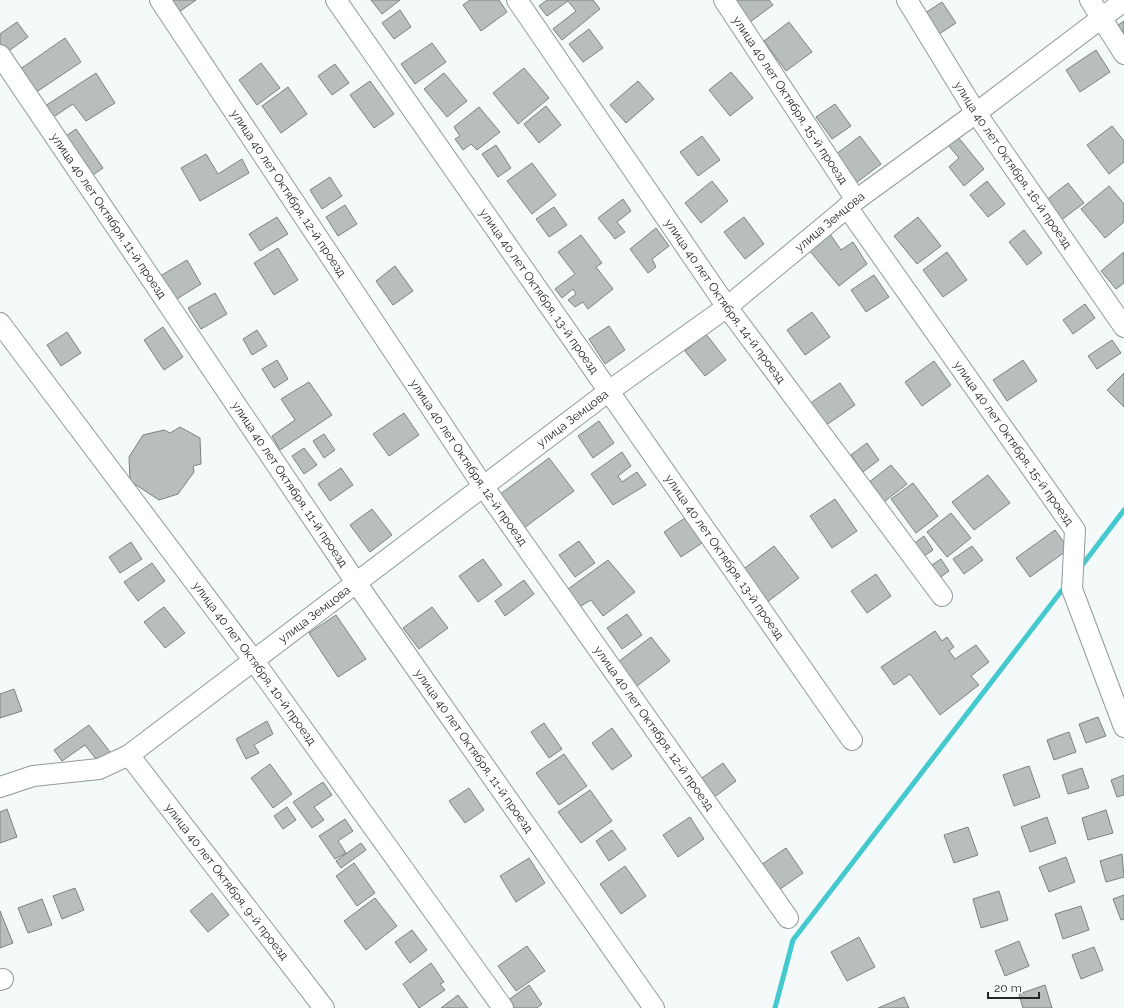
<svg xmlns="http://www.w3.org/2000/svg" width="1124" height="1008" font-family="Raleway,sans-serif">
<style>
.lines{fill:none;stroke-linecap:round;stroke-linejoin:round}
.stream{stroke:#43c9ce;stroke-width:5}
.building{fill:#b8bdbd;stroke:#7d8282}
.minor-casing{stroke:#949999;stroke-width:22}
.minor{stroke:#fff;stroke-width:20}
.labels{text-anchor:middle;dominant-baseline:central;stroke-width:4;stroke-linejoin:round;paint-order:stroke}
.street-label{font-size:12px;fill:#252727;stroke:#f4fafa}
</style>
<rect width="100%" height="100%" fill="#f4fafa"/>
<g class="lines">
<!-- stream -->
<g class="stream">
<path d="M1080 568 1124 510"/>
<path d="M775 1008 793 940 1066 585"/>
</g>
</g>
<!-- building -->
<g class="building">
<path d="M164 0H196L175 15Z"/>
<path d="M371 0H400L382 14Z"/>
<path d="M470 0H499L507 12 481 31 463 5Z"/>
<path d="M547 0H593L600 9 562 40 553 29 576 11 568 1 547 16 539 6Z"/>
<path d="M739 0H769L773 5 746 25 731 5Z"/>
<path d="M942 2 956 23 936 36 922 15Z"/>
<path d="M400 10 411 27 394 39 382 23Z"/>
<path d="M1124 21V34L1118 25Z"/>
<path d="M17 22 28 37 6 53 0 45V34Z"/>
<path d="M789 22 812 52 786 71 764 41Z"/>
<path d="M589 29 603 48 583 62 569 44Z"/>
<path d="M65 38 81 62 32 95 16 72Z"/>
<path d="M432 43 446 62 415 84 401 64Z"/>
<path d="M1096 50 1110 72 1080 92 1066 70Z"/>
<path d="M261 63 280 88 257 105 239 80Z"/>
<path d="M335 64 349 83 332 95 318 76Z"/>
<path d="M524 68 549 98 518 124 493 93Z"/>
<path d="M731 72 753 98 730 116 709 90Z"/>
<path d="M96 73 115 103 86 121 73 104 52 118 45 106Z"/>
<path d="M444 73 467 101 447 117 424 89Z"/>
<path d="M370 81 394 114 374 128 350 95Z"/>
<path d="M638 81 654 99 626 123 610 105Z"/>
<path d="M288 87 307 114 281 133 262 106Z"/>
<path d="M835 104 851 126 832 139 816 117Z"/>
<path d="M546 106 561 125 539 143 524 124Z"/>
<path d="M479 107 500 132 477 150 471 144 463 150 455 139 460 136 454 127Z"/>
<path d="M1112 126 1124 141V162L1109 174 1087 145Z"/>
<path d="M76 129 103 168 90 177 63 138Z"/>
<path d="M702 136 720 160 698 176 680 152Z"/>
<path d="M860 136 881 164 856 183 835 155Z"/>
<path d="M958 137 984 169 964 186 949 167 959 158 948 145Z"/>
<path d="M496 145 511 168 498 177 482 154Z"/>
<path d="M206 154 218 174 242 159 249 173 200 201 181 168Z"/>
<path d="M532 163 556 195 532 214 507 181Z"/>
<path d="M330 177 342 196 322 209 310 190Z"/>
<path d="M712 181 728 201 701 223 685 203Z"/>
<path d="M987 181 1005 204 988 217 970 195Z"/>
<path d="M1068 183 1084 203 1060 221 1045 201Z"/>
<path d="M1109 186 1124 204V222L1105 238 1081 209Z"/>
<path d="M623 199 631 211 617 222 625 232 615 239 598 218Z"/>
<path d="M345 205 357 224 338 236 326 217Z"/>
<path d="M554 207 567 225 549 237 536 219Z"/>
<path d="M277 217 288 234 260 251 249 234Z"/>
<path d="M744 217 764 244 745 259 724 232Z"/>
<path d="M918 217 941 246 917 264 894 236Z"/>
<path d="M656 228 669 246 652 259 656 267 648 273 630 249Z"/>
<path d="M1024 230 1042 253 1027 265 1009 242Z"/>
<path d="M830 234 841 250 853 242 867 264 839 286 809 250Z"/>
<path d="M581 235 602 263 596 267 613 289 588 309 583 302 575 307 568 300 576 294 573 289 562 298 555 289 575 274 558 252Z"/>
<path d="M278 248 298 280 274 295 254 263Z"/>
<path d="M947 252 967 280 943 297 923 270Z"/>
<path d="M1124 252V283L1116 289 1101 271Z"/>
<path d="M187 260 201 284 172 302 157 278Z"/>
<path d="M395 266 413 291 393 305 376 281Z"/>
<path d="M874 275 889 297 866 312 851 290Z"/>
<path d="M215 293 227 314 201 329 188 308Z"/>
<path d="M1085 304 1095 318 1073 334 1063 320Z"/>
<path d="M812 312 830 337 805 355 787 330Z"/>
<path d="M609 326 625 350 605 364 589 339Z"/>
<path d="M163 327 183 357 164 370 144 340Z"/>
<path d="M257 330 267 346 252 355 243 339Z"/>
<path d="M67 332 81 353 61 366 47 345Z"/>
<path d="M706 334 726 360 705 376 685 351Z"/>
<path d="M1112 340 1121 353 1097 369 1088 356Z"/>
<path d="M277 360 288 379 274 388 262 369Z"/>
<path d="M1023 360 1037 381 1007 401 993 380Z"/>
<path d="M934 361 951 385 922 406 905 382Z"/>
<path d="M1124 373V407L1107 390Z"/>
<path d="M309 382 332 415 280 450 272 436 295 420 281 399Z"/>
<path d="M840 383 855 405 825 426 809 404Z"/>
<path d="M404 413 419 435 389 456 373 434Z"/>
<path d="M599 421 614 443 593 458 578 436Z"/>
<path d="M180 427 200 438 201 464 193 466 194 472 178 494 159 500 130 481 129 457 143 435 164 430 170 433Z"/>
<path d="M324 434 335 450 324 458 313 441Z"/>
<path d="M867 443 879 460 863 472 851 455Z"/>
<path d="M304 448 317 465 304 474 292 456Z"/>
<path d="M622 452 631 466 618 476 622 482 637 472 646 485 613 505 591 474Z"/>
<path d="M549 458 574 491 524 528 499 495Z"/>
<path d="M891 465 907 484 884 502 868 483Z"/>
<path d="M341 468 353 485 330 501 318 484Z"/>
<path d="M988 475 1010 503 974 530 952 502Z"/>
<path d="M913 483 938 516 916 533 891 499Z"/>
<path d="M835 499 857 531 832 548 810 516Z"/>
<path d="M372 509 392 535 370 552 350 525Z"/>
<path d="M951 513 971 538 947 557 927 532Z"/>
<path d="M685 518 702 543 681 557 664 532Z"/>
<path d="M1055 530 1069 549 1030 577 1016 558Z"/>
<path d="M924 536 933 550 921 558 912 545Z"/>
<path d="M579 541 595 563 575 577 559 555Z"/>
<path d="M131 542 142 559 120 573 109 557Z"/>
<path d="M774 546 799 578 766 603 741 571Z"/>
<path d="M972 546 983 560 964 574 953 559Z"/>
<path d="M483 559 502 585 478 602 459 576Z"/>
<path d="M941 559 949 571 938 579 929 567Z"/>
<path d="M608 560 635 592 603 616 591 600 576 609 564 592Z"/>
<path d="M152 563 165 581 138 601 124 582Z"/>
<path d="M876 574 891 596 867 613 851 591Z"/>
<path d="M524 580 534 594 505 616 495 601Z"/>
<path d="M164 607 185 633 165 648 144 622Z"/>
<path d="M432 607 448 628 419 649 403 628Z"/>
<path d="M627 614 642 635 622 649 607 628Z"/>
<path d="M336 615 366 659 338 677 309 633Z"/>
<path d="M935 631 942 641 947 637 954 647 949 651 955 659 976 645 989 662 971 676 979 685 940 715 910 674 894 685 881 667Z"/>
<path d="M651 637 670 661 637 686 618 662Z"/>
<path d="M14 689 22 711 0 718V694Z"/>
<path d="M1098 717 1106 736 1086 743 1079 724Z"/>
<path d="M267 721 273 734 254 745 259 753 246 759 236 739Z"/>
<path d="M544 723 562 749 549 758 531 732Z"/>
<path d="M89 725 111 753 99 763 85 745 62 761 54 750Z"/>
<path d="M612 728 632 756 612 770 592 743Z"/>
<path d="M1069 732 1076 752 1054 760 1047 740Z"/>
<path d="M564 754 587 786 559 805 536 773Z"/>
<path d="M723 763 736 781 713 798 699 780Z"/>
<path d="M270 764 292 794 273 808 251 778Z"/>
<path d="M1029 766 1040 797 1014 806 1003 775Z"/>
<path d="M1082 768 1089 788 1068 794 1062 775Z"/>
<path d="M1124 775V795L1117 797 1111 780Z"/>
<path d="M323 782 332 795 314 807 324 820 312 828 293 802Z"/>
<path d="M469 788 484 810 465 823 449 801Z"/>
<path d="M590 790 612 821 581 843 558 812Z"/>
<path d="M287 807 296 820 283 829 274 816Z"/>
<path d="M7 809 17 837 0 843V812Z"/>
<path d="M1106 810 1113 833 1088 840 1082 818Z"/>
<path d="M690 817 704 839 678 857 663 835Z"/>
<path d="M1047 817 1056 843 1030 852 1021 827Z"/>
<path d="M345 819 353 831 338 841 346 853 335 859 319 836Z"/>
<path d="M968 827 978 855 954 863 944 835Z"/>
<path d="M612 830 626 849 609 861 596 841Z"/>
<path d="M361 843 366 850 341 868 336 861Z"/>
<path d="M786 848 803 873 779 890 761 865Z"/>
<path d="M1122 854 1124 877 1106 882 1100 861Z"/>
<path d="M1066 857 1075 882 1049 892 1039 867Z"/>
<path d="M529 858 545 883 516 902 500 876Z"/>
<path d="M354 863 375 893 357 906 336 876Z"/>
<path d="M625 866 646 896 621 914 600 884Z"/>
<path d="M75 888 84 910 62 919 53 896Z"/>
<path d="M999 891 1008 920 981 928 973 899Z"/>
<path d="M212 893 229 915 208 932 190 911Z"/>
<path d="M1124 895V919L1121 920 1113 899Z"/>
<path d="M375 898 397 926 366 950 344 921Z"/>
<path d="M42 899 52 925 28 933 18 908Z"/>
<path d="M1081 906 1089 930 1063 939 1055 914Z"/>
<path d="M0 911 13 943 0 948Z"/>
<path d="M412 930 427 950 410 963 395 942Z"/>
<path d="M859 937 875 967 847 981 831 952Z"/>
<path d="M1019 941 1029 966 1005 976 995 951Z"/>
<path d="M527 946 545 971 516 991 498 966Z"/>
<path d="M1094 947 1103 970 1081 979 1072 955Z"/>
<path d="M431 963 444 982 440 984 445 990 419 1008 403 984Z"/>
<path d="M529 985 542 1004 537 1008H507L503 1004Z"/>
<path d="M1045 985 1052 1008H1023L1019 994Z"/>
<path d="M458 995 468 1008H441Z"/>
<path d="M904 997 909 1008H878Z"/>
</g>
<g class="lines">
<defs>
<g id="minor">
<path id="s1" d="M160 0 483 486 788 918"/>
<path id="s2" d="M336 0 852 740"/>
<path id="s3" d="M517 0 727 307 942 596"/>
<path id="s4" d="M724 0 856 200"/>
<path id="s5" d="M907 0 976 113 1124 327"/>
<path d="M1090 0 1124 54"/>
<path id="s6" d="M0 55 357 584 654 1008"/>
<path id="s7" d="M847 207 1075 530 1072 589 1124 727"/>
<path id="s8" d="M0 323 254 661 503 1008"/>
<path id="s9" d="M129 755 324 1008"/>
<path id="s10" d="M0 787 33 776 99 769 129 755 609 391 727 307 856 200 976 113 1124 1"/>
<path d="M0 980 3 979"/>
</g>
</defs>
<!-- minor casing -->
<use href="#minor" class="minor-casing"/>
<!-- minor -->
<use href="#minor" class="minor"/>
</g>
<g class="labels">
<!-- street labels -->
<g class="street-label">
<text stroke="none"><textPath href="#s4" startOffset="120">улица 40 лет Октября, 15-й проезд</textPath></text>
<text stroke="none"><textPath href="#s5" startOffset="196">улица 40 лет Октября, 16-й проезд</textPath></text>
<text stroke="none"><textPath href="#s1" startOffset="232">улица 40 лет Октября, 12-й проезд</textPath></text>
<text stroke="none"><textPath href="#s6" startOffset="194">улица 40 лет Октября, 11-й проезд</textPath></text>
<text stroke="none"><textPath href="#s10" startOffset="1015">улица Земцова</textPath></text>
<text stroke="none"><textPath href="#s2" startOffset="355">улица 40 лет Октября, 13-й проезд</textPath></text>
<text stroke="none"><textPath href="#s3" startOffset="366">улица 40 лет Октября, 14-й проезд</textPath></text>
<text stroke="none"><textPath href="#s10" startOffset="691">улица Земцова</textPath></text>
<text stroke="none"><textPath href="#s7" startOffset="289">улица 40 лет Октября, 15-й проезд</textPath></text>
<text stroke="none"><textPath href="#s1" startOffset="556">улица 40 лет Октября, 12-й проезд</textPath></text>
<text stroke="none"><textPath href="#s6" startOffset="518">улица 40 лет Октября, 11-й проезд</textPath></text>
<text stroke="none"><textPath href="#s2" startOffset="679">улица 40 лет Октября, 13-й проезд</textPath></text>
<text stroke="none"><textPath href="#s10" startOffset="367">улица Земцова</textPath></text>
<text stroke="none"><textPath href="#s8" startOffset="425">улица 40 лет Октября, 10-й проезд</textPath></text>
<text stroke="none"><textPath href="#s1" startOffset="880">улица 40 лет Октября, 12-й проезд</textPath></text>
<text stroke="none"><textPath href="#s6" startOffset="842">улица 40 лет Октября, 11-й проезд</textPath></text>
<text stroke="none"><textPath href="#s9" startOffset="160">улица 40 лет Октября, 9-й проезд</textPath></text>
</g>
</g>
<!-- scale -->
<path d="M988 992v6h51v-6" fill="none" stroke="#252727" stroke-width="2"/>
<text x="994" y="992" font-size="12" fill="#252727" stroke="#f4fafa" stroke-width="3" paint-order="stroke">20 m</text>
</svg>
